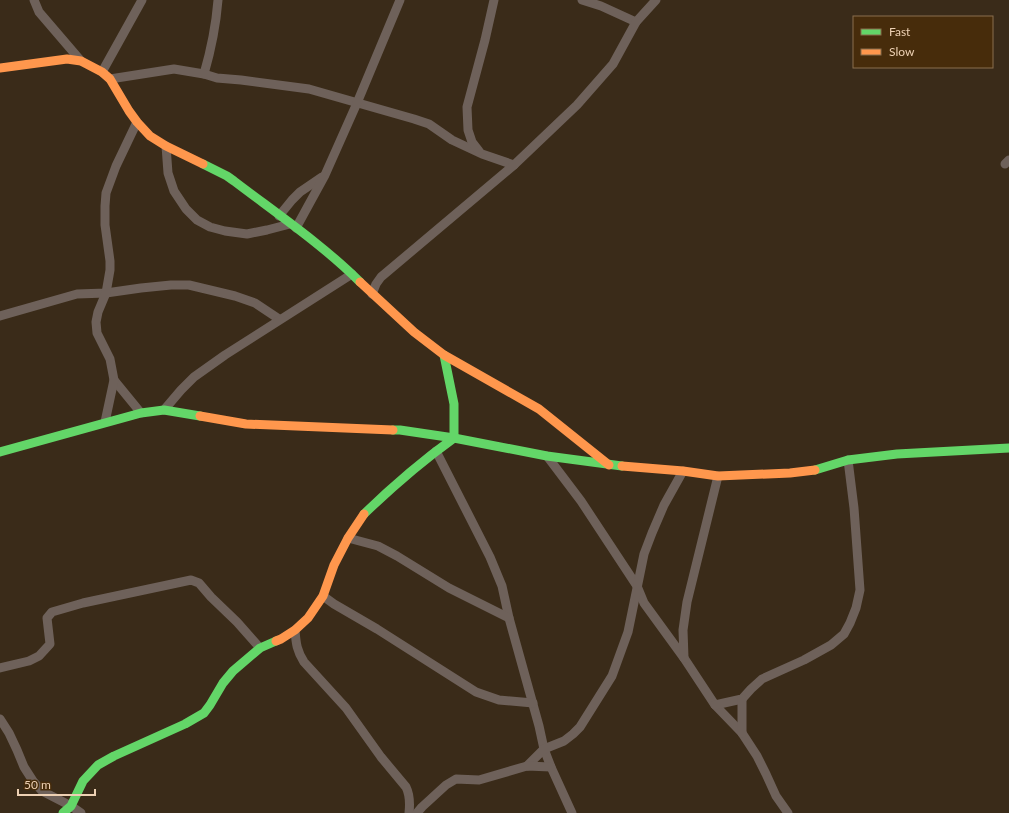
<svg xmlns="http://www.w3.org/2000/svg" width="1009" height="813" font-family="Lato,sans-serif">
<style>
.lines{fill:none;stroke-linecap:round;stroke-linejoin:round}
.street{stroke:#6e615a;stroke-width:9}
.fast{stroke:#63d668;stroke-width:9}
.slow{stroke:#ff974d;stroke-width:9}
</style>
<rect width="100%" height="100%" fill="#3a2b19"/>
<g class="lines">
<!-- street -->
<g class="street">
<path d="M34 0 39 12 81 61"/>
<path d="M582 0 601 6 636 22"/>
<path d="M102 72 142 0"/>
<path d="M204 74C211 50 216 25 218 0"/>
<path d="M110 79 174 69 204 74 217 78 241 80 309 89 414 119 429 124 452 140 482 154 514 165"/>
<path d="M166 146 168 173 174 191 186 209 197 220 210 227 225 231 247 234 267 230 290 224"/>
<path d="M479 151 472 142 468 130 467 107 485 40 494 0"/>
<path d="M1005 164 1009 160"/>
<path d="M279 216 292 200 300 192 322 177"/>
<path d="M296 228 325 175 357 103 400 0"/>
<path d="M372 294 376 284 381 277 514 165 577 105 613 64 636 22 656 0"/>
<path d="M0 316 77 294 106 293 141 288 171 285H189L235 296 255 303 279 319"/>
<path d="M114 380 141 413"/>
<path d="M164 410 181 390 194 377 225 355 352 274"/>
<path d="M105 422 114 380 110 359 97 333 96 322 98 312 106 293 110 270V261L105 225V206L106 193 116 166 137 122"/>
<path d="M436 451 490 557 502 586 509 618 539 726 544 749 551 767 572 813"/>
<path d="M547 456 581 501 637 586 644 603 684 658 715 705 742 733 757 756 766 774 776 796 788 813"/>
<path d="M348 538 378 546 397 556 449 588 509 618"/>
<path d="M323 596 334 604 377 629 476 692 499 700 533 703"/>
<path d="M295 630C296 644 297 651 304 662L346 708 381 757 406 787C410 795 410 804 409 813"/>
<path d="M684 658 683 630 687 602 718 476"/>
<path d="M0 668 29 661 39 656 50 644 47 618 52 612 83 603 191 580 199 583 211 597 237 622 260 648"/>
<path d="M715 705 742 699 751 689 762 679 804 660 831 645 844 634 850 623 856 608 860 590 854 508 848 460"/>
<path d="M0 719 9 733 17 750 24 767 33 781 42 791 71 806 81 813"/>
<path d="M742 733V699"/>
<path d="M527 766 544 749 564 741 573 734 580 727 612 676 628 632 644 554 652 533 664 505 683 471"/>
<path d="M417 813 422 807 446 785 456 779 479 780 527 766 551 767"/>
</g>
<!-- fast -->
<g class="fast">
<path d="M203 164 227 176 234 181C276 213 323 245 360 282"/>
<path d="M393 430H400L454 438 547 456 622 466"/>
<path d="M0 452 141 413 164 410 200 416"/>
<path d="M815 470 848 460 897 454 1009 448"/>
<path d="M364 514C392 487 422 461 454 438V404L444 355"/>
<path d="M63 813 71 806 83 781 98 765 114 756 185 724 204 713 210 705 223 683 233 671 260 648 276 641"/>
</g>
<!-- slow -->
<g class="slow">
<path d="M0 68 67 59 81 61 102 72 110 79 129 111 137 122 150 136 166 146 203 164"/>
<path d="M360 282 414 332 444 355 539 409 609 465"/>
<path d="M200 416 246 424 393 430"/>
<path d="M622 466 683 471 718 476 790 473 815 470"/>
<path d="M276 641 281 639 295 630 308 618 323 596 334 565 348 538 364 514"/>
</g>
</g>
<!-- legend -->
<rect x="853" y="16" width="140" height="52" fill="#472c0b" stroke="#896e4e"/>
<rect x="861" y="29" width="20" height="6" fill="#63d668" stroke="#896e4e"/>
<text x="889" y="36" font-size="12" fill="#edd0b3">Fast</text>
<rect x="861" y="49" width="20" height="6" fill="#ff974d" stroke="#896e4e"/>
<text x="889" y="56" font-size="12" fill="#edd0b3">Slow</text>
<!-- scale -->
<path d="M18 789v6h77v-6" fill="none" stroke="#edd0b3" stroke-width="2"/>
<text x="24" y="789" font-size="12" fill="#edd0b3" stroke="#472c0b" stroke-width="3" paint-order="stroke">50 m</text>
</svg>
